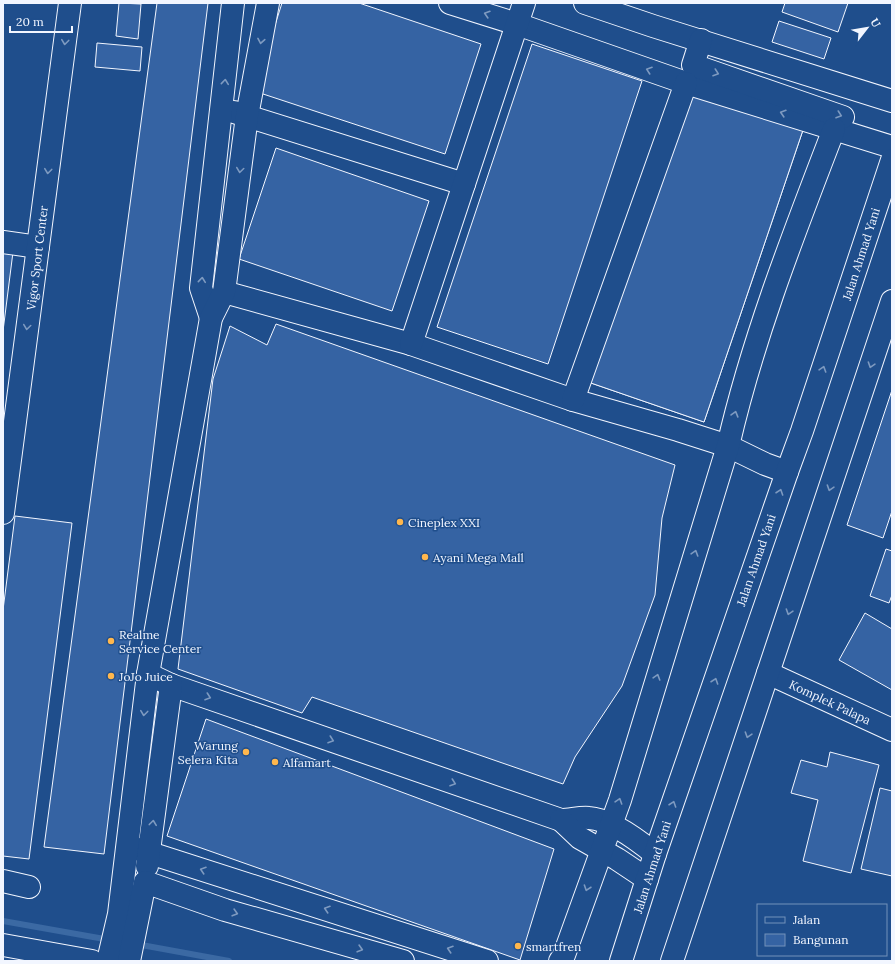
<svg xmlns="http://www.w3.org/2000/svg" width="895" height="964" font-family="Lora,serif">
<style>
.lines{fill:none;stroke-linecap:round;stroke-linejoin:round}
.stream{stroke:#3b69a3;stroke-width:6}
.building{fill:#3563a3;stroke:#f2f6ff}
.minor-casing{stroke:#f2f6ff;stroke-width:24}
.highway-casing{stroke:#f2f6ff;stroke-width:24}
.minor{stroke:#1f4e8c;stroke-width:22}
.highway{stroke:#1f4e8c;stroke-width:22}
.oneway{stroke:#7e9ac0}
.poi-dot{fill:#ffb74d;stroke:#1f4e8c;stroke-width:1.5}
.labels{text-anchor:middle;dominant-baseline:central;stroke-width:3;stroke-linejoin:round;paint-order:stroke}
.street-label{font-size:12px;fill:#f2f6ff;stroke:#1f4e8c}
.poi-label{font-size:12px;fill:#f2f6ff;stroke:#1f4e8c;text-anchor:start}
</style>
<rect width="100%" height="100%" fill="#1f4e8c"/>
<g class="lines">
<!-- stream -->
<g class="stream">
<path d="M3 921 110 940"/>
<path d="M136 944 229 961"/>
</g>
</g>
<!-- building -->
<g class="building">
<path d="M119 3 141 4 138 39 116 36Z"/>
<path d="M157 3H208L104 854 44 847Z"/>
<path d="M282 3H359L481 44 445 154 254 91Z"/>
<path d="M785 3H848L838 32 782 12Z"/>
<path d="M779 21 831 38 824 59 772 42Z"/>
<path d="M97 43 142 47 140 71 95 67Z"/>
<path d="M532 44 642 81 548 364 437 327Z"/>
<path d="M686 83 803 130 704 422 588 382Z"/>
<path d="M687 90 803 130 704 422 588 382Z"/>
<path d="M276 148 429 201 392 311 239 259Z"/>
<path d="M3 251 13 252 3 331Z"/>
<path d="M276 324 675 465 662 518 655 595 622 686 575 757 563 784 312 697 302 713 178 669 213 379 230 326 267 345Z"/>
<path d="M892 390V511L883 538 847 525Z"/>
<path d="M15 516 72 523 29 859 3 856V610Z"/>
<path d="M886 549 892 551V595L889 603 870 596Z"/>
<path d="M865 613 892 629V690L839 660Z"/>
<path d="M206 719 554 849 520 960 167 836Z"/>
<path d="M830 752 879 765 851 873 803 861 818 800 791 793 801 760 827 767Z"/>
<path d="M880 788 892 791V876L861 869Z"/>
</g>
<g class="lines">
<defs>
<g id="minor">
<path d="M450 3 517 24 686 83 892 147"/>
<path d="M585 3 653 26 892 101"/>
<path d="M701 40 693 65 843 117"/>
<path d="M234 112 464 184"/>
<path d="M3 242 38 247"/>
<path d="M224 292 411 344 573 400 678 430 728 446 765 464 787 472"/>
<path d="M211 318 201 288 233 3"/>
<path d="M411 344 524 3"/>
<path d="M573 400 686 83"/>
<path d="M3 513 70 3"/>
<path d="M768 673 892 730"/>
<path d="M148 674 171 685 561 820C570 820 580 817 589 818 610 819 639 841 655 854"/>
<path d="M561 820 580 838 617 859 647 879"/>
<path d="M128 846 487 961"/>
<path d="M147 866 171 685"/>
<path d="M3 881 29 887"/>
<path d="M3 945 92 961"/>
<path d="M108 961 119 914 148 674 211 318 224 292 247 116 268 3"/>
<path d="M129 961 145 882 225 910 403 961"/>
<path d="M560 961 564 955 620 800 728 446C753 337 794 233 834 129"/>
</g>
<g id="highway">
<path d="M621 961 655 854 787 472 802 431 892 160"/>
<path d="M672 961 892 301"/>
</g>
</defs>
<!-- minor casing -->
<use href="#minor" class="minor-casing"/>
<!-- highway casing -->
<use href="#highway" class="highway-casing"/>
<!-- minor -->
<use href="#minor" class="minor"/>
<!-- highway -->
<use href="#highway" class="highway"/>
</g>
<!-- one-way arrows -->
<defs><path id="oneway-chevron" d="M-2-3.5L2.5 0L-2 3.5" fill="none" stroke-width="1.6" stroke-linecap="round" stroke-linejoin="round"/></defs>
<g class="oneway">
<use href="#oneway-chevron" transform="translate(487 14) rotate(-163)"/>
<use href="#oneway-chevron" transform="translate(261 41) rotate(100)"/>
<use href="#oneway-chevron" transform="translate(65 42) rotate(97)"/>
<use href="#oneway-chevron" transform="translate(649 70) rotate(-161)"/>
<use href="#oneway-chevron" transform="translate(716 73) rotate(19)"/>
<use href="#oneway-chevron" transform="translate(225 82) rotate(-84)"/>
<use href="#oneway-chevron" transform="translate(783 113) rotate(-163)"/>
<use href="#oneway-chevron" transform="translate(839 115) rotate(19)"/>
<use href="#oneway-chevron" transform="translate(240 170) rotate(98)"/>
<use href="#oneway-chevron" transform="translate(48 171) rotate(97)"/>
<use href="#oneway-chevron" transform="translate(202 280) rotate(-84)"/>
<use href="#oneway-chevron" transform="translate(27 327) rotate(98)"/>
<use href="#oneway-chevron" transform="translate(871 365) rotate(108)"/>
<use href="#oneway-chevron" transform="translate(823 369) rotate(-72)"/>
<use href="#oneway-chevron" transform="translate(735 414) rotate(-74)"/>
<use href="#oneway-chevron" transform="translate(830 488) rotate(108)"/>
<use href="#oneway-chevron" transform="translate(780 492) rotate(-71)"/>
<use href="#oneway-chevron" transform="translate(695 553) rotate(-73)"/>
<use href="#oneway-chevron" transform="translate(789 612) rotate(108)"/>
<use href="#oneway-chevron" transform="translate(657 677) rotate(-73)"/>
<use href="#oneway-chevron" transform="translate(715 681) rotate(-71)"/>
<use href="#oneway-chevron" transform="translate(208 697) rotate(19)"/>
<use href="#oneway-chevron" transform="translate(144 713) rotate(97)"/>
<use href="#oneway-chevron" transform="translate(748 735) rotate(108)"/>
<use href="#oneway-chevron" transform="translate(331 740) rotate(19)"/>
<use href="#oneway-chevron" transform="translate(453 783) rotate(19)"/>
<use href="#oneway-chevron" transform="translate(619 801) rotate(-72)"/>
<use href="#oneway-chevron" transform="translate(673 804) rotate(-71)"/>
<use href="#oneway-chevron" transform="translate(153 823) rotate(-83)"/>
<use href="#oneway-chevron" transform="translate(203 870) rotate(-162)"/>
<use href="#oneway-chevron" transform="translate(587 888) rotate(109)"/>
<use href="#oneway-chevron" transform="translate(327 909) rotate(-162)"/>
<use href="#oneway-chevron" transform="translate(235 913) rotate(16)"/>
<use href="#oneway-chevron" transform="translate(360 949) rotate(16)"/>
<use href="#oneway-chevron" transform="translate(450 949) rotate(-162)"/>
</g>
<!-- markers -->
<g class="poi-dot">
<circle cx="400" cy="522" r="4"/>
<circle cx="425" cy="557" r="4"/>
<circle cx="111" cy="641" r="4"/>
<circle cx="111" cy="676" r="4"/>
<circle cx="246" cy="752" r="4"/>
<circle cx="275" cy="762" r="4"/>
<circle cx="518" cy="946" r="4"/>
</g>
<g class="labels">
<!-- street labels -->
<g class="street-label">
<text transform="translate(861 254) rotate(-72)">Jalan Ahmad Yani</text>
<text transform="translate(37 258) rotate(-83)">Vigor Sport Center</text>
<text transform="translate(756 560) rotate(-71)">Jalan Ahmad Yani</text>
<text transform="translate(830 702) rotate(25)">Komplek Palapa</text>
<text transform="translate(652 867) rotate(-72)">Jalan Ahmad Yani</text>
</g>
<!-- poi labels -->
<g class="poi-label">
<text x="408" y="522">Cineplex XXI</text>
<text x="433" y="557">Ayani Mega Mall</text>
<text x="119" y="634">Realme<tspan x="119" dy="14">Service Center</tspan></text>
<text x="119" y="676">JoJo Juice</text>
<text x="238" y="745" text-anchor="end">Warung<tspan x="238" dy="14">Selera Kita</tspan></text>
<text x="283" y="762">Alfamart</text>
<text x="526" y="946">smartfren</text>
</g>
</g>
<!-- border -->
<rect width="895" height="964" fill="none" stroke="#f2f6ff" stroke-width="8"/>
<!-- legend -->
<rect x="757" y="904" width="130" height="52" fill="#1f4e8c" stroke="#7391ba"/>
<rect x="765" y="917" width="20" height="6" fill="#1f4e8c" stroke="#7391ba"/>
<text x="793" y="924" font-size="12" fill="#f2f6ff">Jalan</text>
<rect x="765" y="934" width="20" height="12" fill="#3563a3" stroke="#7391ba"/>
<text x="793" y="944" font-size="12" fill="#f2f6ff">Bangunan</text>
<!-- north arrow -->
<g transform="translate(867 28) rotate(59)" stroke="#1f4e8c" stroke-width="3" paint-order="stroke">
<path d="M0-3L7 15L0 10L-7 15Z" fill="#f2f6ff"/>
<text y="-6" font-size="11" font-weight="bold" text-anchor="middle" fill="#f2f6ff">U</text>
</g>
<!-- scale -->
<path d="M10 26v6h62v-6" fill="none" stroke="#f2f6ff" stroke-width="2"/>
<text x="16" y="26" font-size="12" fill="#f2f6ff" stroke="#1f4e8c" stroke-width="3" paint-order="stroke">20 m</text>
</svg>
